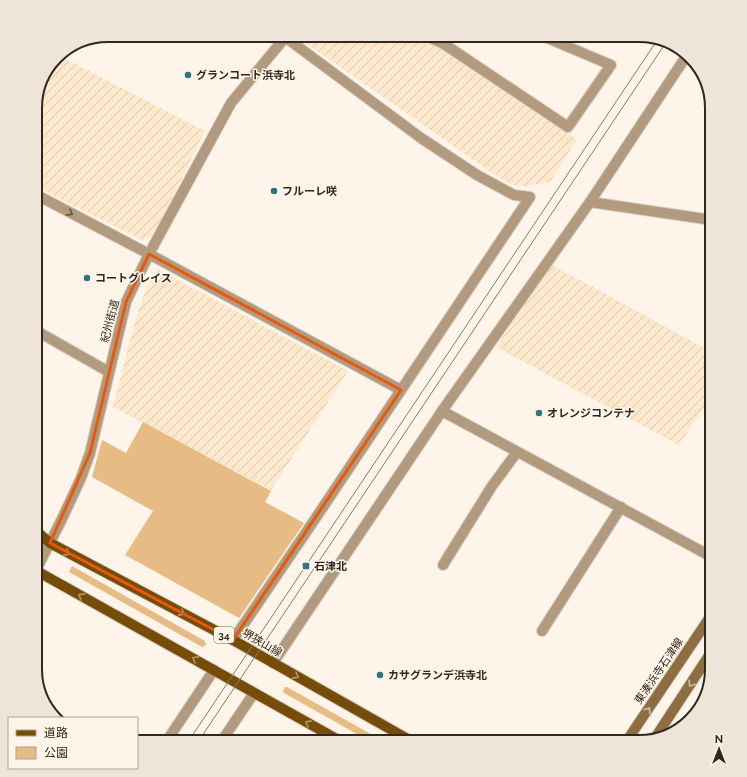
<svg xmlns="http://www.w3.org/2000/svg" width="747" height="777" font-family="Raleway,'Noto Sans JP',sans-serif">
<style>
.industrial{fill:url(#industrial-furrows)}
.green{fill:#e6bc84}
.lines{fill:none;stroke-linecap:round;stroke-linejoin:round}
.street-casing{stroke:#d9cfc4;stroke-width:12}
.secondary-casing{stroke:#d9cfc4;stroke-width:12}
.primary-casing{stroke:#d9cfc4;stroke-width:12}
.street{stroke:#b19a7d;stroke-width:10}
.secondary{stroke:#8e6d41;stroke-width:10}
.primary{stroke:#754d09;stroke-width:10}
.tram{stroke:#857b70;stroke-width:1}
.oneway{stroke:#645643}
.oneway2{stroke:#b3986e}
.oneway3{stroke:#d1bea6}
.marked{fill:none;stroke:#e8590c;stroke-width:3;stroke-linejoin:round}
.poi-dot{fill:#2c757c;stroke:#fef4e9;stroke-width:1.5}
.labels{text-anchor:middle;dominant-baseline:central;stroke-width:3;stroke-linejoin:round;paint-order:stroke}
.shield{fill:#fef4e9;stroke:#6e655a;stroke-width:1}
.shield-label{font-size:10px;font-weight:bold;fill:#31281d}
.poi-label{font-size:11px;font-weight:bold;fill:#31281d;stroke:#fef4e9;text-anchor:start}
.street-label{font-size:11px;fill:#31281d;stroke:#fef4e9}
.rim{fill:none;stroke:#31281d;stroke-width:2}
</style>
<defs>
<pattern id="industrial-furrows" width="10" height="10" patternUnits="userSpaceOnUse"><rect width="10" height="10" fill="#fee8cb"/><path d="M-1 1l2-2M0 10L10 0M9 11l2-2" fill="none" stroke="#dac7ae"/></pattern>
</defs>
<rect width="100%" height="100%" fill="#fef4e9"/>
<!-- industrial -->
<g class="industrial">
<path d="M302 35H422L577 139 550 182 526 186 512 185 495 175 303 41Z"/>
<path d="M58 55 205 131 154 235 142 240 35 186V103L42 76Z"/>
<path d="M552 265 712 352V395L679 445 496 347Z"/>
<path d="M157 269 348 371 271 490 113 407 134 325 145 292Z"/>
</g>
<!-- green -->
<g class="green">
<path d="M143 422 271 491 265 502 304 523 239 618 125 555 153 511 92 477 102 440 126 453Z"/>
<path d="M72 566 205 641 206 645 202 647 69 572Z"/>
<path d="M285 687H287L385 742H371L284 693 283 691Z"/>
</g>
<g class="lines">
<defs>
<g id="street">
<path d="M424 35 444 44 568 127 611 65 540 35"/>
<path d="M444 44 451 35"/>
<path d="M35 194 149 254 401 390"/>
<path d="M590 202 712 220"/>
<path d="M35 330 109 372"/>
<path d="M442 411 712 557"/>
<path d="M443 565 492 486 517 452"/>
<path d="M35 572 61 521 81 478 90 453 126 302 149 254 231 103 287 35"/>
<path d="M542 631 621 507"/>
<path d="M233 640 313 522 530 197 514 195 477 175 421 138 285 37"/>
<path d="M273 663 442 411 590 202 687 55"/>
<path d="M166 742 214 670"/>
<path d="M221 742 254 693"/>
</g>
<g id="secondary">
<path d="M657 735 712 651"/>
<path d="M626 742 712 614"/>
</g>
<g id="primary">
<path d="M35 530 50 543 233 640 413 742"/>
<path d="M35 570 342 742"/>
</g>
</defs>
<!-- street casing -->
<use href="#street" class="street-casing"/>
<!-- secondary casing -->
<use href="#secondary" class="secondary-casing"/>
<!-- primary casing -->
<use href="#primary" class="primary-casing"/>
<!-- street -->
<use href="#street" class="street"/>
<!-- secondary -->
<use href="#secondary" class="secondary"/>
<!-- primary -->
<use href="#primary" class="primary"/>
<!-- tram -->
<g class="tram">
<path d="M188 742 658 39"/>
<path d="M198 742 667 41"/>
</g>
</g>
<!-- one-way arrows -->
<defs><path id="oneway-chevron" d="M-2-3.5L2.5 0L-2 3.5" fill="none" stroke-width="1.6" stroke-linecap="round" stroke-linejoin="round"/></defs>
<use class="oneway" href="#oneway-chevron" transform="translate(70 213) rotate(28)"/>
<g class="oneway2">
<use href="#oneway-chevron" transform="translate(67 553) rotate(28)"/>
<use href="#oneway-chevron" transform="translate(81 596) rotate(-151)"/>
<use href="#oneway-chevron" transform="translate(182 613) rotate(28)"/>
<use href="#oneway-chevron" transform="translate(195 659) rotate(-151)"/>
<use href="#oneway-chevron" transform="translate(296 676) rotate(29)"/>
<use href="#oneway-chevron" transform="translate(308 723) rotate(-151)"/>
</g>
<g class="oneway3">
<use href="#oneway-chevron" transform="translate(691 684) rotate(123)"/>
<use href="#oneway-chevron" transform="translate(648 710) rotate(-56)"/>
</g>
<!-- marked area -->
<path class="marked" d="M149 254 401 390 233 640 50 543 90 453 126 302Z"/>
<!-- markers -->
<g class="poi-dot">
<circle cx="188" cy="75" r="4"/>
<circle cx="274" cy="191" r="4"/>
<circle cx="87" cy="278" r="4"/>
<circle cx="539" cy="413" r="4"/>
<rect x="302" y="562" width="8" height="8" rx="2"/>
<circle cx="380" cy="675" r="4"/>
</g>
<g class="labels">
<!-- shield labels -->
<rect class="shield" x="214" y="627" width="20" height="16" rx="3"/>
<g class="shield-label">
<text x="224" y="635">34</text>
</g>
<!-- poi labels -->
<g class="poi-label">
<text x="196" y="75">グランコート浜寺北</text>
<text x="282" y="191">フルーレ咲</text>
<text x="95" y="278">コートグレイス</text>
<text x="547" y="413">オレンジコンテナ</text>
<text x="314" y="566">石津北</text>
<text x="388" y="675">カサグランデ浜寺北</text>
</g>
<!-- street labels -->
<g class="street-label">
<text transform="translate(110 321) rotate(-75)">紀州街道</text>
<text transform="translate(262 643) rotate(30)">堺狭山線</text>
<text transform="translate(659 671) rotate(-56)">東湊浜寺石津線</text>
</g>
</g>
<!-- crop -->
<path d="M0 0H747V777H0ZM108 42H639A66 66 0 0 1 705 108V669A66 66 0 0 1 639 735H108A66 66 0 0 1 42 669V108A66 66 0 0 1 108 42Z" fill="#eee4d9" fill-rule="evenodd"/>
<path class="rim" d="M108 42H639A66 66 0 0 1 705 108V669A66 66 0 0 1 639 735H108A66 66 0 0 1 42 669V108A66 66 0 0 1 108 42Z"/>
<!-- legend -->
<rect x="8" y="717" width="130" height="52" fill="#fef4e9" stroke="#aca297"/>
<rect x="16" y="730" width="20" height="6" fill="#754d09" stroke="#aca297"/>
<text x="44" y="737" font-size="12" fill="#31281d">道路</text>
<rect x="16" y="747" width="20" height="12" fill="#e6bc84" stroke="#aca297"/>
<text x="44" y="757" font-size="12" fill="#31281d">公園</text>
<!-- north arrow -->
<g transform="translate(719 749)" stroke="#fef4e9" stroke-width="3" paint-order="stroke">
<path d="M0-3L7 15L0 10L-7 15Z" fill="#31281d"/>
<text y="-6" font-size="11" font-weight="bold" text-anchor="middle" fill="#31281d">N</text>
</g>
</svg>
